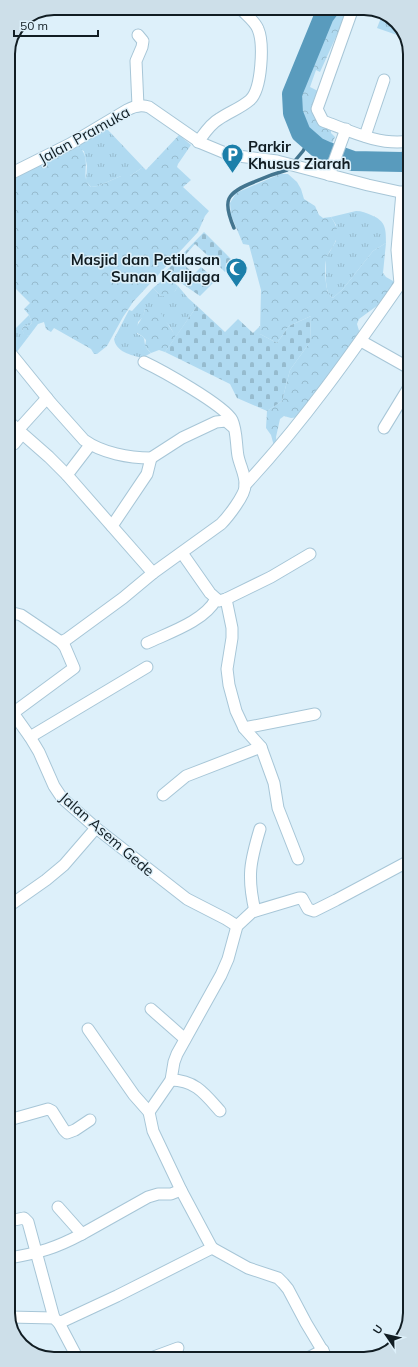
<svg xmlns="http://www.w3.org/2000/svg" width="418" height="1367" font-family="Mulish,sans-serif">
<style>
.grass{fill:url(#grass-tufts)}
.forest{fill:url(#forest-crowns)}
.cemetery{fill:url(#cemetery-stones)}
.lines{fill:none;stroke-linecap:round;stroke-linejoin:round}
.stream{stroke:#43758f;stroke-width:3.5}
.river{stroke:#599bbd;stroke-width:20}
.minor-casing{stroke:#a7c6d7;stroke-width:13}
.minor{stroke:#fff;stroke-width:11}
.labels{text-anchor:middle;dominant-baseline:central;stroke-width:3;stroke-linejoin:round;paint-order:stroke}
.street-label{font-size:15px;fill:#111d23;stroke:#ddf0fa}
.poi-label{font-size:15px;font-weight:bold;fill:#111d23;stroke:#ddf0fa;text-anchor:start}
.rim{fill:none;stroke:#111d23;stroke-width:2}
</style>
<defs>
<pattern id="grass-tufts" width="24" height="20" patternUnits="userSpaceOnUse"><rect width="24" height="20" fill="#b0daf1"/><path d="M3 7l-1-3M5 7V3M7 7l1-3M15 17l-1-3M17 17v-4M19 17l1-3" fill="none" stroke="#96bbce"/></pattern>
<pattern id="forest-crowns" width="20" height="18" patternUnits="userSpaceOnUse"><rect width="20" height="18" fill="#b0daf1"/><path d="M2 6a3 3 0 1 1 6 0M12 15a3 3 0 1 1 6 0" fill="none" stroke="#96bbce"/></pattern>
<pattern id="cemetery-stones" width="16" height="16" patternUnits="userSpaceOnUse"><rect width="16" height="16" fill="#b0daf1"/><path d="M2 7V4a2 2 0 0 1 4 0v3zM10 15v-3a2 2 0 0 1 4 0v3z" fill="#96bbce"/></pattern>
</defs>
<rect width="100%" height="100%" fill="#ddf0fa"/>
<!-- grass -->
<g class="grass">
<path d="M367 8 394 19 399 28 397 35 377 28 382 15Z"/>
<path d="M105 130H108L143 167 130 176H121L98 186 91 187 86 181 87 166 84 151 73 147Z"/>
<path d="M356 211C362 211 366 213 371 215 386 221 386 229 386 243L373 251 343 289 333 298 329 295 327 289 326 282V258L336 241V225L331 217Z"/>
<path d="M178 286 188 298 197 306 175 338C171 322 159 316 145 309L143 317 138 322 137 334C147 337 143 340 146 347 147 349 149 351 151 353L142 358C131 355 116 352 114 339L129 310 132 311 153 288 161 296 175 291Z"/>
<path d="M29 315 32 323 30 325 24 326 22 329 24 334 29 336 16 353 8 344V336Z"/>
</g>
<!-- forest -->
<g class="forest">
<path d="M338 8H350L347 18 339 30 320 72 316 70 310 87 318 91 314 99 312 108 331 130V133L335 137 331 146 321 141 306 129 300 112 299 95 330 19Z"/>
<path d="M179 135 191 145 178 164 177 167 191 180 183 187 209 211 205 216 198 232 133 302 123 317 107 346 97 354H94L91 349 54 328 51 332 46 329 44 322 38 324 29 336 24 335 22 329 24 326 30 325 32 323 29 315 24 309 30 303 8 281V182L73 147 81 149C92 162 79 177 91 187L98 186 121 176H130L143 167 146 170Z"/>
<path d="M280 174H288L297 182 301 189 304 199 315 206 319 215 323 218 331 217C334 222 338 228 337 234 337 243 330 249 327 257 324 263 325 288 329 294 330 296 331 297 333 298L343 289 373 251 386 243 383 273 386 277 393 281 394 289 385 300 359 319 357 324 360 334 300 417 291 418 284 416 280 419 276 437 277 445 274 446 271 435 266 428 267 411 282 401 290 370 310 342 311 316 289 326 277 343 260 334 261 290 249 245 243 244 231 215 230 203 236 193Z"/>
<path d="M164 279H169L178 286 175 291 171 296H161L153 288Z"/>
<path d="M152 307 158 309 175 335V338L165 352 159 350 151 353 145 346 146 340 142 336 134 331C138 324 143 318 145 309Z"/>
</g>
<!-- cemetery -->
<g class="cemetery">
<path d="M204 232 235 263 225 272 220 267 221 266 217 262 216 263 195 244 180 261 194 274 201 267 216 280 200 296 165 272Z"/>
<path d="M197 306 225 332 238 319 253 333 260 326V334L277 343 289 326 311 316 310 342 290 370 282 401 267 411 237 398 230 384 165 352Z"/>
</g>
<g class="lines">
<!-- stream -->
<g class="stream">
<path d="M293 163 303 151 309 140"/>
<path d="M234 228C222 200 226 193 254 182 265 177 276 173 287 170L289 167"/>
</g>
<!-- river -->
<path class="river" d="M330 8 324 16 292 94 293 113 301 133 317 147 328 152 353 161 402 162 409 161"/>
<defs>
<g id="minor">
<path d="M353 8 317 109 323 121C350 131 380 146 409 141"/>
<path d="M138 35 143 41 142 47 136 61 138 106"/>
<path d="M365 136 384 80"/>
<path d="M198 142C204 134 210 124 219 119 229 112 241 108 250 100 262 89 264 43 258 29 255 21 245 14 240 8"/>
<path d="M8 175 70 144 127 110C134 106 141 104 149 107L201 143 230 155 277 161 368 185 409 194"/>
<path d="M329 175 346 129"/>
<path d="M400 284 397 250 402 192"/>
<path d="M361 341 409 368"/>
<path d="M8 350 51 403 84 440C102 453 129 458 151 458L182 438 216 422 226 421 233 427"/>
<path d="M8 421 49 457 67 475 153 573"/>
<path d="M384 428 409 387"/>
<path d="M18 430 47 398"/>
<path d="M9 445 14 444 22 434"/>
<path d="M67 475 90 445"/>
<path d="M245 485C303 423 352 353 400 284L409 277"/>
<path d="M112 526 147 474 151 458"/>
<path d="M182 553 210 593 219 601 226 599 271 577 310 554"/>
<path d="M226 599 232 628V638L227 669 229 685 236 711 244 728 261 747 274 783 278 808 298 859"/>
<path d="M9 612 21 615 61 642 65 647 74 668 13 713"/>
<path d="M61 642 67 639 123 598 153 573 221 524C228 517 245 495 245 486 246 476 240 466 238 456 236 445 237 431 232 420 224 405 161 370 144 362"/>
<path d="M147 643C168 633 205 621 216 599"/>
<path d="M9 712 13 713 30 737 39 752 54 786 62 798 96 828 187 899 226 919 237 926"/>
<path d="M244 728 315 714"/>
<path d="M30 737 147 667"/>
<path d="M163 795 186 776 261 747"/>
<path d="M9 906 46 880 64 865 96 828"/>
<path d="M255 911C247 877 250 862 260 829"/>
<path d="M151 1009 185 1039"/>
<path d="M88 1029 134 1095 149 1112"/>
<path d="M171 1080C195 1080 205 1094 220 1111"/>
<path d="M9 1120 48 1109 52 1111 64 1130 67 1133 75 1130 90 1120"/>
<path d="M58 1207 82 1234 148 1197 158 1194H171L181 1190"/>
<path d="M9 1221 24 1218 28 1222 54 1318"/>
<path d="M212 1248 248 1268 278 1278 283 1283 288 1289 306 1323 327 1358"/>
<path d="M9 1258C39 1253 56 1248 82 1234"/>
<path d="M9 1317 54 1318 59 1323 117 1296 212 1248 181 1190 153 1131 149 1112 171 1080 174 1062 177 1054 221 975 228 959 237 926 252 912 299 898H302L308 909 314 911 336 900 409 861"/>
<path d="M59 1323 78 1359"/>
<path d="M151 1358 178 1348"/>
<path d="M308 1358 323 1350"/>
</g>
</defs>
<!-- minor casing -->
<use href="#minor" class="minor-casing"/>
<!-- minor -->
<use href="#minor" class="minor"/>
</g>
<!-- icons -->
<defs>
<symbol id="parking-pin" viewBox="-11 -11 22 30"><path d="M0 17L-7.5 6A9.5 9.5 0 1 1 7.5 6Z" fill="#1b7faa" stroke="#ddf0fa"/><path d="M-3.5-5.5H1a3.5 3.5 0 0 1 0 7H-1V5.5H-3.5ZM-1-3.4V-.6H.8a1.4 1.4 0 0 0 0-2.8Z" fill="#fff"/></symbol>
<symbol id="mosque-pin" viewBox="-11 -11 22 30"><path d="M0 17L-7.5 6A9.5 9.5 0 1 1 7.5 6Z" fill="#1b7faa" stroke="#ddf0fa"/><path d="M3.5-4.9A6 6 0 1 0 3.5 4.9A5 5 0 1 1 3.5-4.9Z" fill="#fff"/></symbol>
</defs>
<g fill-rule="evenodd">
<use href="#parking-pin" x="220" y="142" width="25" height="34"/>
<use href="#mosque-pin" x="224" y="256" width="25" height="34"/>
</g>
<g class="labels">
<!-- street labels -->
<g class="street-label">
<text transform="translate(84 135) rotate(-29)">Jalan Pramuka</text>
<text transform="translate(107 834) rotate(41)">Jalan Asem Gede</text>
</g>
<!-- poi labels -->
<g class="poi-label">
<text x="248" y="146">Parkir<tspan x="248" dy="17">Khusus Ziarah</tspan></text>
<text x="220" y="259" text-anchor="end">Masjid dan Petilasan<tspan x="220" dy="17">Sunan Kalijaga</tspan></text>
</g>
</g>
<!-- crop -->
<path d="M0 0H418V1367H0ZM54 15H364A39 39 0 0 1 403 54V1313A39 39 0 0 1 364 1352H54A39 39 0 0 1 15 1313V54A39 39 0 0 1 54 15Z" fill="#cddfe9" fill-rule="evenodd"/>
<path class="rim" d="M54 15H364A39 39 0 0 1 403 54V1313A39 39 0 0 1 364 1352H54A39 39 0 0 1 15 1313V54A39 39 0 0 1 54 15Z"/>
<!-- north arrow -->
<g transform="translate(386 1335) rotate(304)" stroke="#ddf0fa" stroke-width="3" paint-order="stroke">
<path d="M0-3L7 15L0 10L-7 15Z" fill="#111d23"/>
<text y="-6" font-size="11" font-weight="bold" text-anchor="middle" fill="#111d23">U</text>
</g>
<!-- scale -->
<path d="M14 30v6h84v-6" fill="none" stroke="#111d23" stroke-width="2"/>
<text x="20" y="30" font-size="12" fill="#111d23" stroke="#ddf0fa" stroke-width="3" paint-order="stroke">50 m</text>
</svg>
